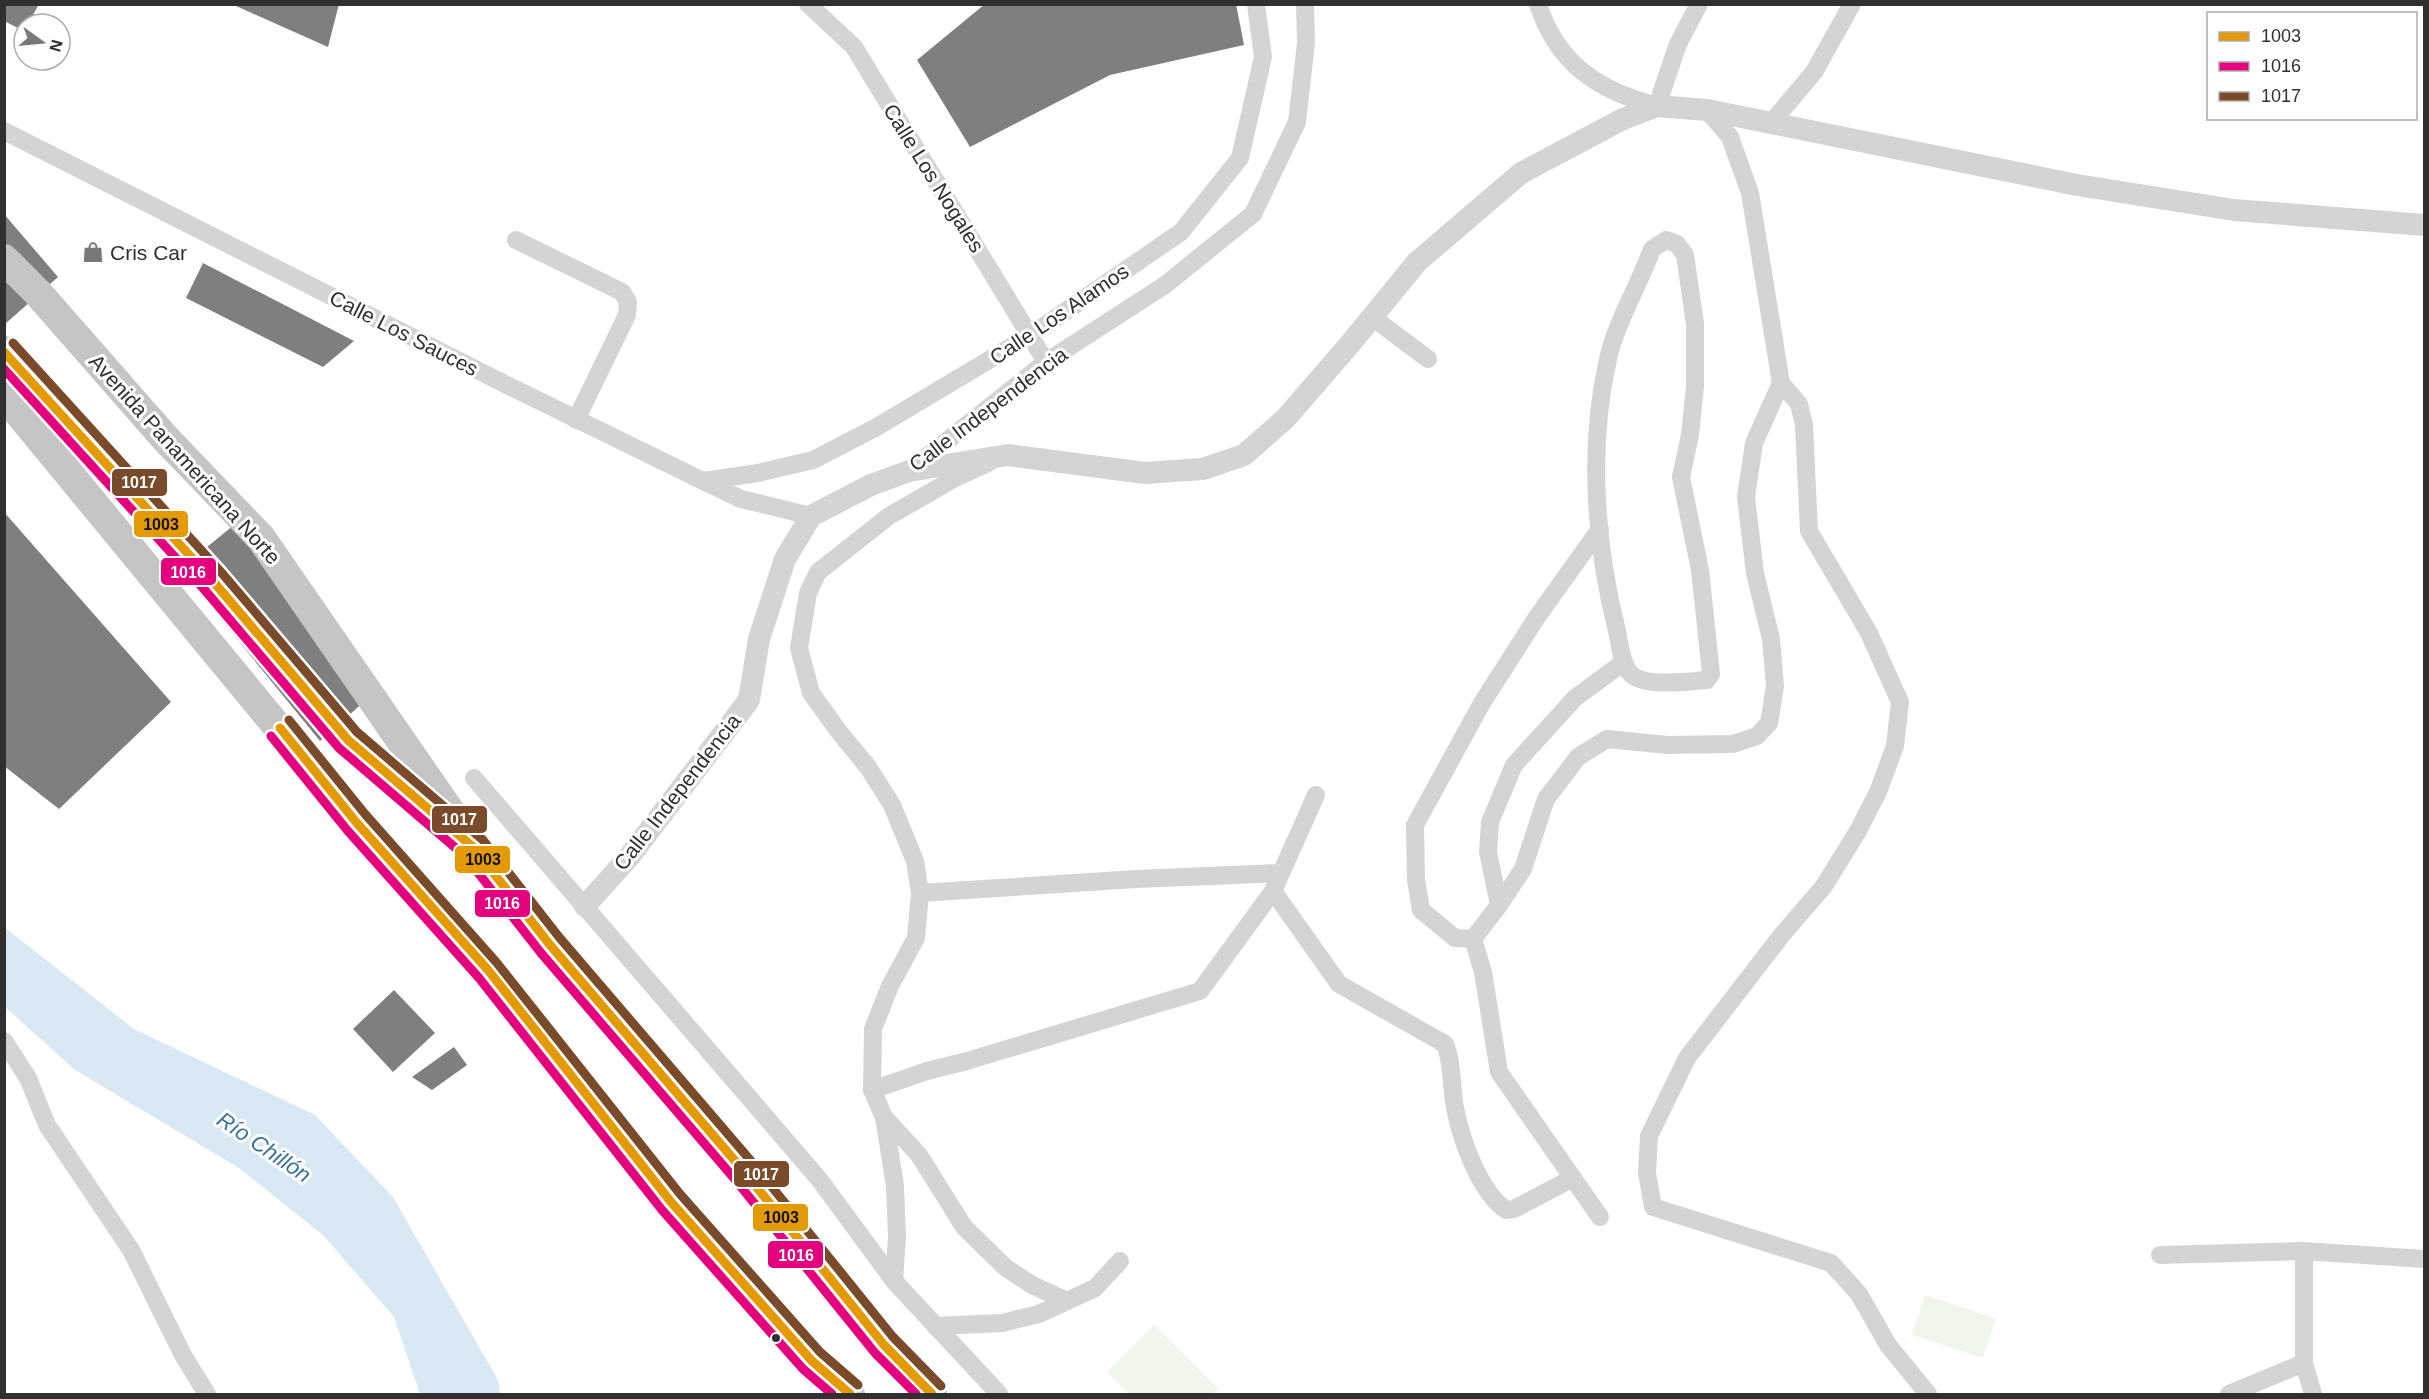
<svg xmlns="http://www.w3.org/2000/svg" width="2429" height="1399" font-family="Helvetica,sans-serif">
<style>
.green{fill:#f1f6ec}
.water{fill:#d8e9f4}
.building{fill:#7f7f7f}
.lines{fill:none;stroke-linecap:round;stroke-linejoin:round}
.minor{stroke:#d4d4d4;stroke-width:18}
.tertiary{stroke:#d4d4d4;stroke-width:22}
.trunk{stroke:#c5c5c5;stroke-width:30}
.bus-1-casing{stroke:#fff;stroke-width:14}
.bus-2-casing{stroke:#fff;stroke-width:14}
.bus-3-casing{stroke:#fff;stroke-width:14}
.bus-1{stroke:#e39a05;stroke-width:9}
.bus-2{stroke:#e5007d;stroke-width:9}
.bus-3{stroke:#7a4b2a;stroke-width:9}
.bus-dot{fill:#303030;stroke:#fff;stroke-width:2}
.labels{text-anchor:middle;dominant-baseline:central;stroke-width:6;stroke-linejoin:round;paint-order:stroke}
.street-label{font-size:21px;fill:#303030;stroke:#fff}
.poi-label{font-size:21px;fill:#303030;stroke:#fff;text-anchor:start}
.water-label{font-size:22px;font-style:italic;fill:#37719a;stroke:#fff}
.line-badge{stroke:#fff;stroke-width:2}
.badge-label{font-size:16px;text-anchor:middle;font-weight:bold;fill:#fff}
.pale-badge-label{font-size:16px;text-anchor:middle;font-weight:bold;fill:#111}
</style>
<rect width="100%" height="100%" fill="#fff"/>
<!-- green -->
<g class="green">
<path d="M1925 1295 1996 1319 1983 1358 1912 1335Z"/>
<path d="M1154 1325 1219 1389 1213 1394H1129L1107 1372Z"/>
</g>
<!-- water -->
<path class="water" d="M4 927 134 1029 315 1115 393 1197 498 1380 500 1394H420L394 1317 324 1236 239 1168 75 1070 5 1007Z"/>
<!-- building -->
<g class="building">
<path d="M4 4H39L28 24H24V31L4 21Z"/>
<path d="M236 4H339L328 47 236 6Z"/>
<path d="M985 4H1236L1244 45 1110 75 970 147 917 60Z"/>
<path d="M4 214 58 277 4 325Z"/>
<path d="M203 263 354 341 323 367 186 298Z"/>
<path d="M4 512 171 702 59 809 4 766Z"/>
<path d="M234 525 376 691 320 741 180 569Z"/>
<path d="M394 990 435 1033 393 1072 353 1029Z"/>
<path d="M454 1047 467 1065 432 1090 412 1077Z"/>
</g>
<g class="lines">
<!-- minor -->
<g class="minor">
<path d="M808 4 854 47 1046 362"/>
<path d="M1538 4C1557 64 1599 91 1657 106L1678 44 1699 4"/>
<path d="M1772 122 1814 72 1852 4"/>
<path d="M4 131 507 385 703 481 741 499 811 516"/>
<path d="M516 240 622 292 628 302 627 315 576 420"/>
<path d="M1666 240 1677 244 1685 255 1695 324V386L1690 435 1681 477 1700 570 1711 674 1707 680C1688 681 1645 688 1631 674 1621 664 1620 644 1617 631 1595 544 1588 447 1608 359 1616 323 1639 285 1652 249Z"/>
<path d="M1372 317 1428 359"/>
<path d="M1781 383 1799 404 1804 425 1809 531 1869 633 1900 702 1895 746 1878 792 1858 831 1824 886 1781 936 1687 1058 1649 1136 1647 1173 1653 1207 1831 1263 1859 1294 1888 1345 1928 1394"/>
<path d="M909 471 1046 362 1165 285 1253 214 1297 122 1306 43 1305 4"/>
<path d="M703 481 758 473 813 460 875 428 1031 335 1181 232 1240 158 1263 57 1256 4"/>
<path d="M1600 529 1537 617 1482 703 1415 825 1416 880 1421 910 1455 938 1473 939 1499 905 1523 869 1546 799 1578 757 1607 739 1667 745 1733 744 1757 736 1769 723 1775 686 1771 639 1755 573 1746 497 1754 443 1781 383 1750 193 1730 137 1707 110"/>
<path d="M474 778 819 1179 894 1281 999 1394"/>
<path d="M1273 891 1339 984 1445 1044C1453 1064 1451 1087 1455 1108 1461 1139 1479 1191 1506 1210L1514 1209 1573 1178"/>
<path d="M920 893 1136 879 1281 873"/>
<path d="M1499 905 1488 852 1490 822 1514 765 1575 698 1624 662"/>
<path d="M1473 939 1483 972 1499 1072 1600 1217"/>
<path d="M4 1041 28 1078 47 1125 131 1250 184 1357 207 1394"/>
<path d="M872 1090 927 1071 967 1061 1200 991 1273 891 1316 795"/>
<path d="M884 1117 919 1155 964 1227 1006 1268 1032 1285 1067 1301"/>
<path d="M2304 1251V1363L2313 1394"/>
<path d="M2160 1255 2304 1251 2424 1259"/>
<path d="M894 1281 897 1237 895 1186 884 1117 872 1090 873 1029 890 986 916 938 920 893 915 861 892 805 868 767 840 733 811 693 799 648 808 593 818 572 889 516 957 477 988 463"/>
<path d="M935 1326 1002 1323 1039 1314 1095 1288 1120 1261"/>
<path d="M2229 1394 2304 1363"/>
</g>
<!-- tertiary -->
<path class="tertiary" d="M585 906 629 857 749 700 759 639 785 559 811 516 871 485 909 471 1008 455 1145 473 1203 469 1244 455 1286 418 1350 344 1417 262 1521 173 1623 119 1657 106 1707 110 2077 185 2234 210 2424 225"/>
<!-- trunk -->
<g class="trunk">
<path d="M4 259 37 292 165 438 261 538 498 881 550 945 742 1169 884 1345 932 1394"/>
<path d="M4 351 212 580 348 740 445 823"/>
<path d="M4 395 356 822 488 970 671 1202 812 1361 850 1394"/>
</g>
<defs>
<g id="bus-1">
<path d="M4 352 212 580 348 740 474 848 550 945 742 1169 884 1345 932 1394"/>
<path d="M280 728 356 822 488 970 671 1202 812 1361 850 1394"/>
</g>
<g id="bus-2">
<path d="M4 369 203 588 339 748 465 856 541 953 733 1177 875 1353 916 1394"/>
<path d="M271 736 347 830 479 978 662 1210 803 1369 832 1394"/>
</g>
<g id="bus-3">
<path d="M13 343 221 572 357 732 483 840 559 937 751 1161 893 1337 941 1386"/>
<path d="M289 720 365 814 497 963 680 1194 820 1352 858 1385"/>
</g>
</defs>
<!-- bus-1 casing -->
<use href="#bus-1" class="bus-1-casing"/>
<!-- bus-2 casing -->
<use href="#bus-2" class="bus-2-casing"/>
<!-- bus-3 casing -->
<use href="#bus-3" class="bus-3-casing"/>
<!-- bus-1 -->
<use href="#bus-1" class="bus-1"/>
<!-- bus-2 -->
<use href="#bus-2" class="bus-2"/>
<!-- bus-3 -->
<use href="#bus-3" class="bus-3"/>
</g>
<!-- icons -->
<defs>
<symbol id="shop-bare" viewBox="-9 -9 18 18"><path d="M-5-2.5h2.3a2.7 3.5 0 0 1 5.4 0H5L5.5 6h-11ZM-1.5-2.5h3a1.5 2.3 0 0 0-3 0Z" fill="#787878" stroke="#fff" stroke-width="2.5" paint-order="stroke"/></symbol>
</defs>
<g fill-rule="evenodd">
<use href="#shop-bare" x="78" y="237" width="30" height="30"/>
</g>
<!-- markers -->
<circle class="bus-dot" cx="776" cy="1338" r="5"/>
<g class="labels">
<!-- street labels -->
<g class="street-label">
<text transform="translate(934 178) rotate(58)">Calle Los Nogales</text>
<text transform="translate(1059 314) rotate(-34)">Calle Los Alamos</text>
<text transform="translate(404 333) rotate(27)">Calle Los Sauces</text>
<text transform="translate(988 409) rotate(-37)">Calle Independencia</text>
<text transform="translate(185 459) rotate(48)">Avenida Panamericana Norte</text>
<text transform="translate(677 792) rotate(-52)">Calle Independencia</text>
</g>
<!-- poi labels -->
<g class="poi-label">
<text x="110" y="252">Cris Car</text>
</g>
<!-- water labels -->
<g class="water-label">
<text transform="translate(264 1147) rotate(34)">Río Chillón</text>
</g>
</g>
<g class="line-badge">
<rect x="111" y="468" width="57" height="29" rx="6" fill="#7a4b2a"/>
<rect x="133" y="510" width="56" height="28" rx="6" fill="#e39a05"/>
<rect x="160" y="557" width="57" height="29" rx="6" fill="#e5007d"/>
<rect x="431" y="805" width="57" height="29" rx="6" fill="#7a4b2a"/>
<rect x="454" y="845" width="57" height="29" rx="6" fill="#e39a05"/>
<rect x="474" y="889" width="57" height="29" rx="6" fill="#e5007d"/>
<rect x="733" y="1160" width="57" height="28" rx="6" fill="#7a4b2a"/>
<rect x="752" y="1203" width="57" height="29" rx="6" fill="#e39a05"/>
<rect x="767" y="1240" width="57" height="29" rx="6" fill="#e5007d"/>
</g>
<g class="badge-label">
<text x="139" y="488">1017</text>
<text x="188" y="578">1016</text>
<text x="459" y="825">1017</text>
<text x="502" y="909">1016</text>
<text x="761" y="1180">1017</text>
<text x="796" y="1261">1016</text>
</g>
<g class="pale-badge-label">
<text x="161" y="530">1003</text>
<text x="483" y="865">1003</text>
<text x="781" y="1223">1003</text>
</g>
<!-- border -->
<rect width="2429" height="1399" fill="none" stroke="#303030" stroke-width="12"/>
<!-- legend -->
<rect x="2207" y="12" width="210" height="108" fill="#ffffff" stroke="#acacac" stroke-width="1.5"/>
<rect x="2219" y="32" width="30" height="9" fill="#e39a05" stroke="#acacac" stroke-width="1.5"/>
<text x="2261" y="42" font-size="18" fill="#303030">1003</text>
<rect x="2219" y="62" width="30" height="9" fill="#e5007d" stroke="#acacac" stroke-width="1.5"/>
<text x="2261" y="72" font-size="18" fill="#303030">1016</text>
<rect x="2219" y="92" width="30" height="9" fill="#7a4b2a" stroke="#acacac" stroke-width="1.5"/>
<text x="2261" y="102" font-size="18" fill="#303030">1017</text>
<!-- north arrow -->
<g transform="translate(42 42) rotate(105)"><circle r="28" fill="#ffffff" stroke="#acacac" stroke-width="1.5"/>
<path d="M0-4.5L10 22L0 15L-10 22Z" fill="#787878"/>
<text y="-9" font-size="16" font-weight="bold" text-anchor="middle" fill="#303030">N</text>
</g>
</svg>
